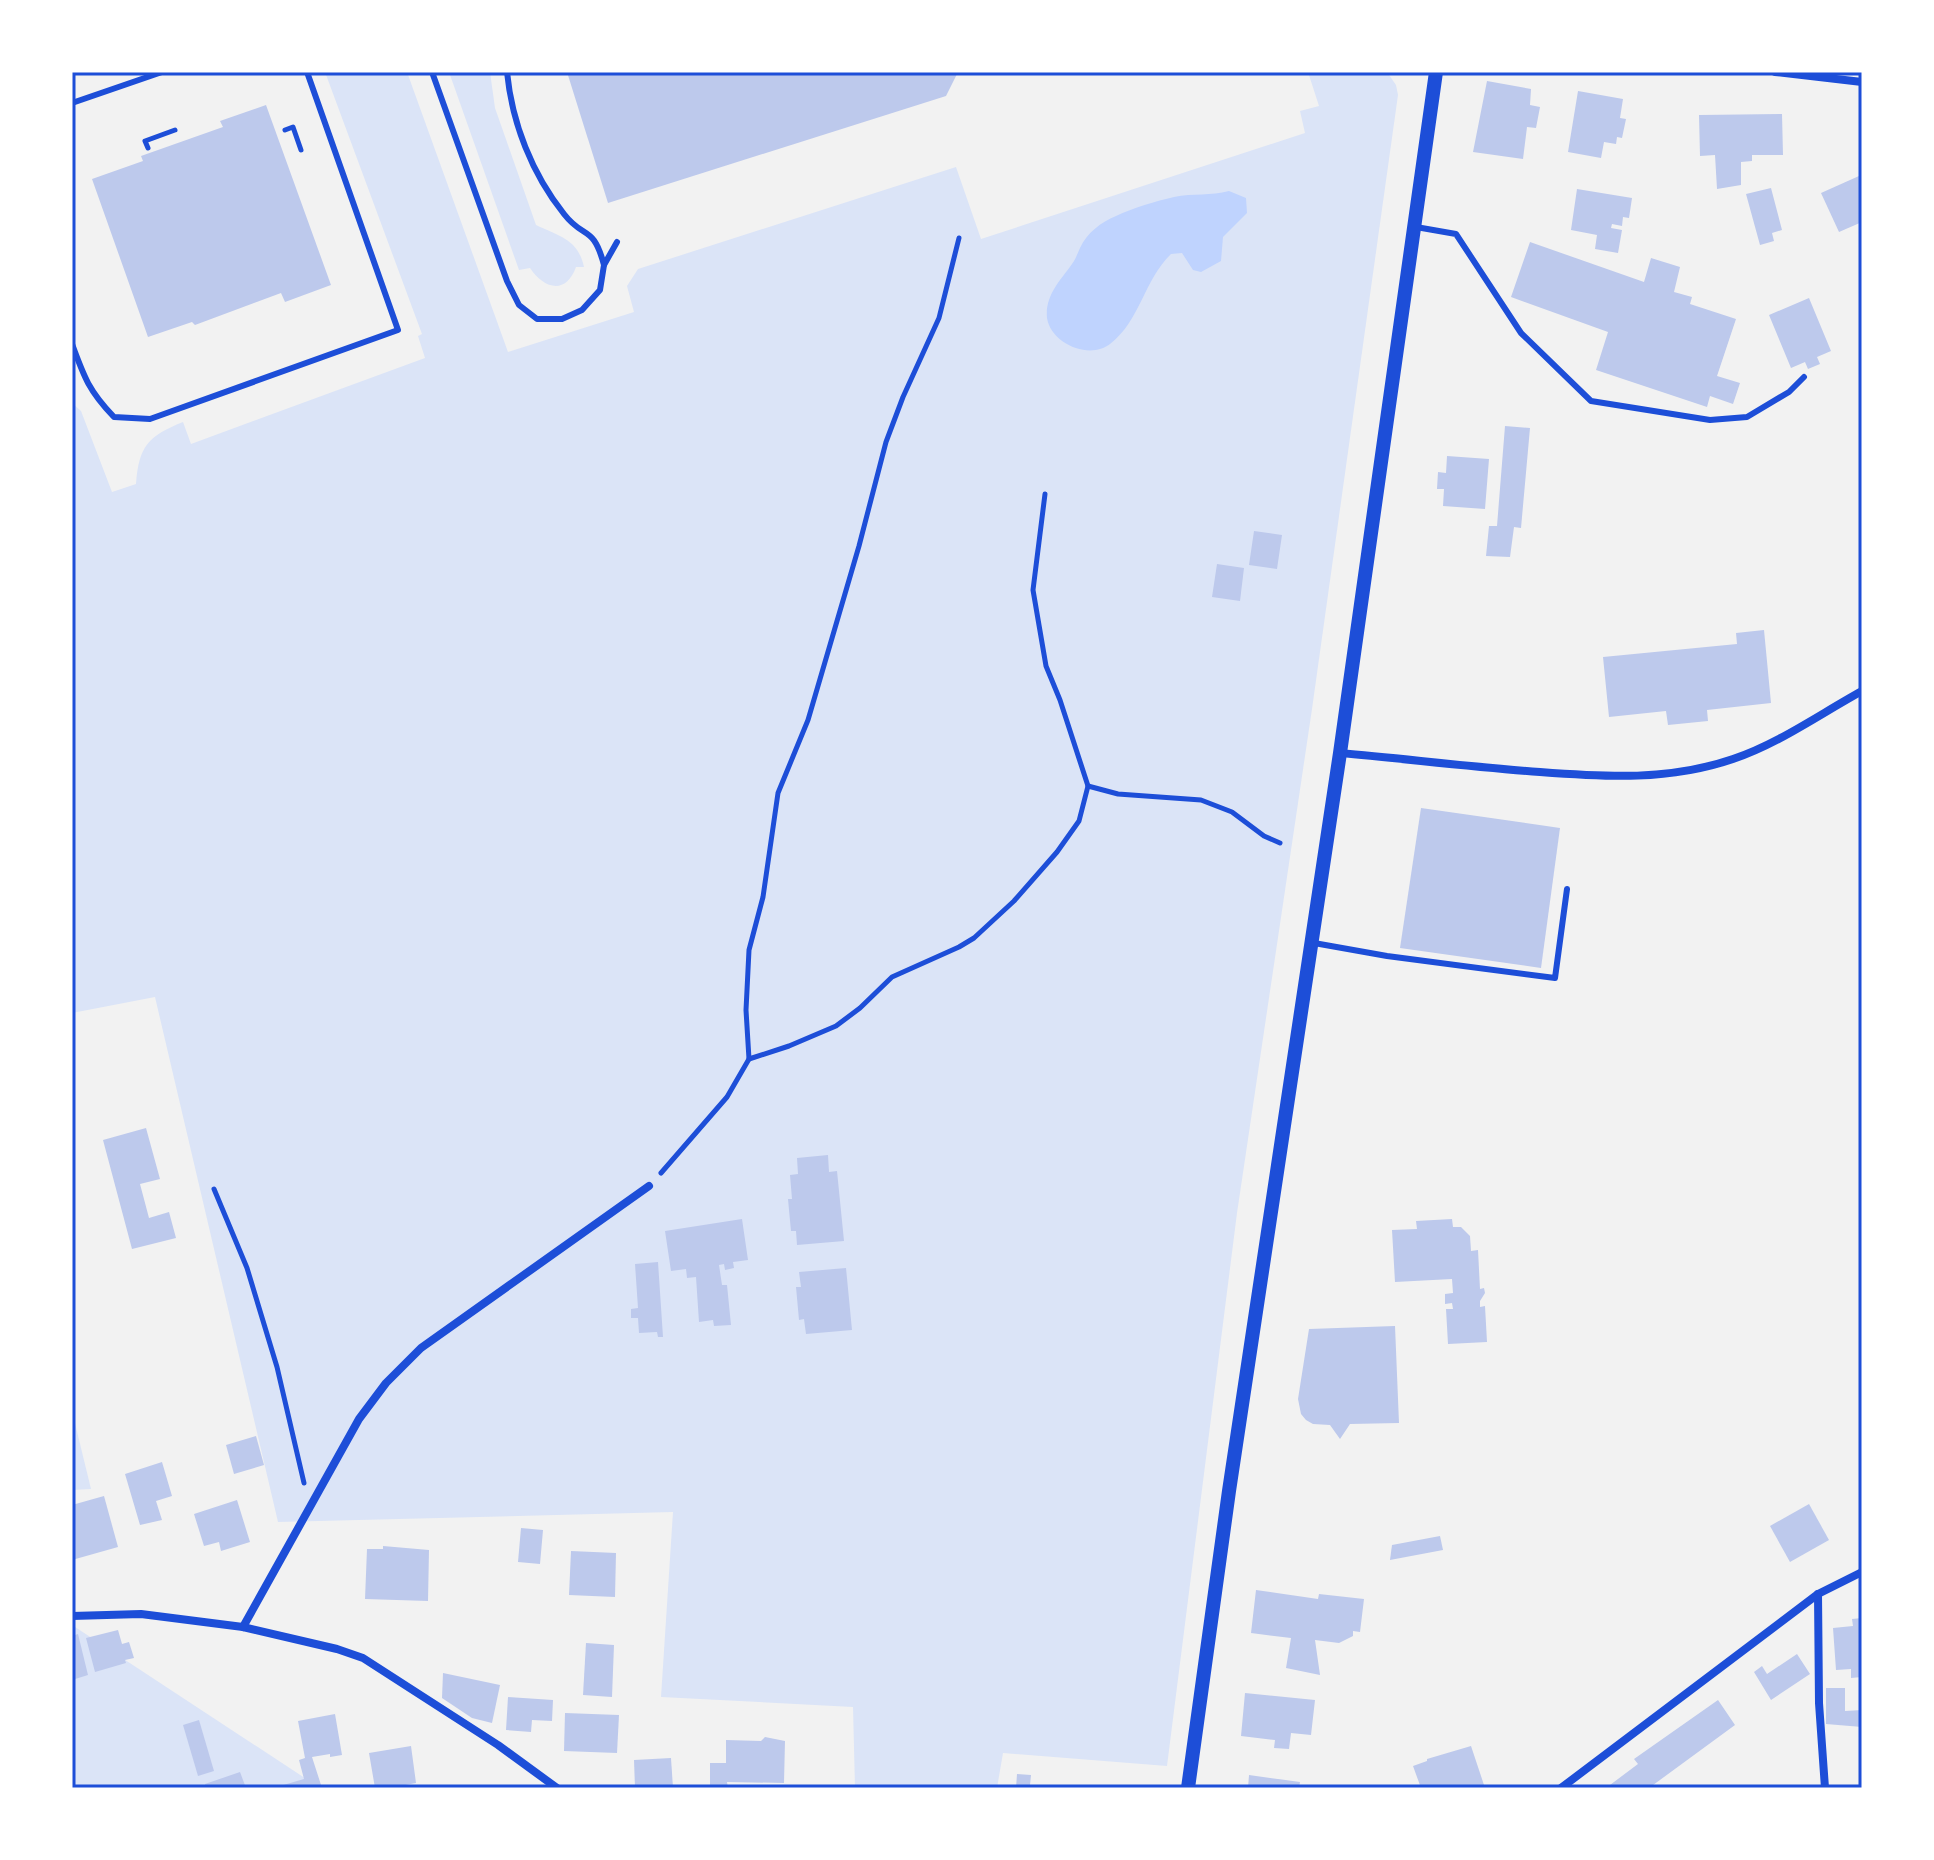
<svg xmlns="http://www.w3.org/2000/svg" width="1934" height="1860" font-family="'Golos Text',sans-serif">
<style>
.green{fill:#dbe4f7}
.water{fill:#bfd3fe}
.building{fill:#bdc9ec}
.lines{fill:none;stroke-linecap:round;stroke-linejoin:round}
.path{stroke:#1d4ed8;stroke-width:5}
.service{stroke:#1d4ed8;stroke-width:6}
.minor{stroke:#1d4ed8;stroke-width:8}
.tertiary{stroke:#1d4ed8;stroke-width:14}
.neatline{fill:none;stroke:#1d4ed8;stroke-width:3}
</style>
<rect width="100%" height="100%" fill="#f2f2f2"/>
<!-- green -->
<g class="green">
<path d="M325 72H407L508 352 634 312 627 286 638 269 956 167 981 239 1305 133 1300 111 1319 106 1308 72H1387L1396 85 1398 95 1312 709 1237 1213 1167 1766 1003 1753 997 1788H855L853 1707 661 1697 673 1512 278 1522 155 997 72 1013V403L81 411 112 492 136 484C139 446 148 436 183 422L191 444 425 358 418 336 422 334Z"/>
<path d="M449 72H490L495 108 536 225C559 236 578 239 584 267H576C566 295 544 289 530 268L519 270Z"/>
<path d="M72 1411 91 1489 72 1490Z"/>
<path d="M72 1625 320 1788H72Z"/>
</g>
<!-- water -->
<path class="water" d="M1229 191 1246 198 1247 213 1223 237 1221 261 1201 272 1193 270 1182 253 1171 254C1144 280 1140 321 1110 344 1090 360 1051 344 1047 318 1045 295 1060 281 1072 264 1076 259 1077 254 1080 248 1087 233 1101 222 1116 216 1133 208 1156 201 1174 197 1193 193 1211 196 1229 191Z"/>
<!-- building -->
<g class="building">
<path d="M567 72H958L946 96 608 203Z"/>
<path d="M1487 81 1531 89 1530 105 1540 107 1536 128 1527 127 1523 159 1473 152Z"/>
<path d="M1578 91 1623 99 1620 118 1626 119 1622 138 1617 137 1616 144 1604 142 1601 158 1568 152Z"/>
<path d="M266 105 331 285 285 302 281 293 195 325 192 322 148 337 92 179 143 161 141 156 223 127 220 121Z"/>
<path d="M1782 114 1783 155H1752V161L1741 162V185L1717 189 1715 155 1700 156 1699 115Z"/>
<path d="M1859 176 1862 183V222L1839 232 1821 193Z"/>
<path d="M1771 188 1782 230 1772 233 1774 241 1760 245 1746 194Z"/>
<path d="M1577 189 1632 198 1629 218 1623 217 1622 226 1612 224 1611 228 1622 230 1618 253 1595 249 1597 235 1571 230Z"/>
<path d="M1530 242 1644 282 1651 258 1680 267 1674 292 1692 297 1690 304 1736 319 1717 376 1740 383 1733 404 1710 396 1707 407 1596 370 1608 332 1511 297Z"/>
<path d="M1809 298 1831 351 1817 357 1820 364 1808 369 1805 362 1791 368 1769 315Z"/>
<path d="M1505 426 1530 428 1521 528 1514 527 1510 557 1486 556 1489 526H1497Z"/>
<path d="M1447 456 1489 459 1485 509 1443 506 1444 489H1437L1438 472 1446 473Z"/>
<path d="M1254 531 1282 535 1277 569 1249 565Z"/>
<path d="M1217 564 1244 568 1240 601 1212 597Z"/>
<path d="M1764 630 1771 703 1707 710 1708 721 1668 725 1666 711 1609 717 1603 657 1737 644 1736 633Z"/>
<path d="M1421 808 1560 828 1541 968 1400 948Z"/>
<path d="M146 1128 160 1179 140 1184 149 1218 169 1212 176 1238 132 1249 103 1140Z"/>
<path d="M828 1155 829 1172 837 1171 844 1241 797 1245 796 1231H791L789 1210 788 1199H792L790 1175 798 1174 797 1158Z"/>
<path d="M742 1219 748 1260 733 1262 734 1268 725 1270 724 1264 719 1265 722 1285H727L731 1325 714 1326 713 1320 699 1322 696 1277 687 1278 686 1269 671 1271 665 1231Z"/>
<path d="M1452 1219 1453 1227H1461L1470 1236 1471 1251 1478 1250 1480 1289 1484 1288 1485 1293 1480 1301V1307L1485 1306 1487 1342 1448 1344 1446 1309H1453L1452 1303 1445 1304V1294L1453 1293 1452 1279 1395 1282 1392 1230 1417 1229 1416 1221Z"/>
<path d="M658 1262 663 1337H658L657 1332 639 1333 638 1318H631V1309L638 1308 635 1264Z"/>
<path d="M846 1268 852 1330 806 1334 804 1319 799 1320 796 1287H801L799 1272Z"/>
<path d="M1395 1326 1399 1423 1350 1424 1340 1439 1330 1425 1313 1424 1306 1420 1301 1414 1298 1399 1309 1329Z"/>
<path d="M256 1436 264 1465 234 1474 226 1445Z"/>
<path d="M162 1462 172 1496 156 1501 162 1520 140 1525 125 1474Z"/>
<path d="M104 1496 118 1547 72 1560V1505Z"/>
<path d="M237 1500 250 1542 221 1551 219 1542 204 1546 194 1514Z"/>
<path d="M1809 1504 1829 1540 1790 1562 1770 1526Z"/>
<path d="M521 1528 543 1530 540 1564 518 1562Z"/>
<path d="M1440 1536 1443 1550 1390 1560 1392 1545Z"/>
<path d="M383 1546 429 1550 428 1601 365 1599 367 1549H383Z"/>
<path d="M571 1551 616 1553 615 1597 569 1595Z"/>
<path d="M1256 1590 1318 1599 1319 1594 1364 1599 1360 1632 1353 1631V1636L1339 1643 1315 1640 1320 1675 1286 1668 1291 1638 1251 1633Z"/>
<path d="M1862 1618V1677L1851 1678V1669L1836 1670 1833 1628 1853 1626 1852 1619Z"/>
<path d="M118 1630 122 1644 129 1642 134 1658 125 1660 126 1663 95 1672 86 1638Z"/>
<path d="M78 1634 88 1675 72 1680V1636Z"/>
<path d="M586 1643 614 1645 612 1697 583 1695Z"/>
<path d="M1797 1654 1810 1674 1771 1700 1754 1672 1762 1666 1767 1674Z"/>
<path d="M443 1673 500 1685 492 1723 472 1718 442 1698Z"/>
<path d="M1826 1688H1845V1711L1862 1710V1727L1826 1724Z"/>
<path d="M1245 1693 1315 1700 1311 1735 1291 1733 1289 1749 1274 1748 1275 1740 1241 1736Z"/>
<path d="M508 1697 553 1700 552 1721 532 1720 531 1732 506 1730Z"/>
<path d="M1718 1700 1735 1725 1649 1788H1606L1638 1764 1634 1759Z"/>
<path d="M565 1713 619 1715 617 1753 564 1751Z"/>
<path d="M335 1714 342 1755 330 1757V1754L312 1757 322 1788H273L304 1779 299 1760 305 1758 298 1721Z"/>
<path d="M199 1720 214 1771 198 1776 183 1725Z"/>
<path d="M765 1737 785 1741 784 1783 727 1782 728 1788H710V1763H726V1740L761 1741Z"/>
<path d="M411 1746 416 1783 400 1786 401 1788H375L369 1753Z"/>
<path d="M1471 1746 1485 1788H1421L1413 1766 1427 1761V1759Z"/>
<path d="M671 1758 673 1788H635L634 1760Z"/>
<path d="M240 1772 246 1788H206L205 1784Z"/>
<path d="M1017 1774 1031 1775 1030 1785 1043 1786V1788H1016Z"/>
<path d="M1249 1775 1300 1782 1299 1788H1248Z"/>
</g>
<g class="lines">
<!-- path -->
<g class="path">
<path d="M285 130 293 127 301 150"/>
<path d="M148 148 145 141 175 130"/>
<path d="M1088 786 1118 794 1201 800 1232 812 1264 836 1280 843"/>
<path d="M749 1059 789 1046 836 1026 860 1008 892 977 959 947 974 938 1014 901 1057 852 1079 821 1088 786 1060 700 1046 666 1033 590 1045 494"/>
<path d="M661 1173 727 1097 749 1059 746 1010 749 950 763 897 778 793 808 720 859 546 886 442 903 397 939 318 959 238"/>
<path d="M214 1189 247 1268 277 1367 304 1483"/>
</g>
<!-- service -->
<g class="service">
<path d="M432 72 507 281 519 305 537 319H562L582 310 600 290 604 265 617 242"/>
<path d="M507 72C512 123 532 174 564 214 584 240 593 224 604 265"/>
<path d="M72 103 162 72"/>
<path d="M1416 227 1456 234 1521 333 1591 401 1710 420 1747 417 1789 392 1804 377"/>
<path d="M72 344C84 377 89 391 114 417L150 419 398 330 307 72"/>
<path d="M1314 943 1387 956 1555 978 1567 889"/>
</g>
<!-- minor -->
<g class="minor">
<path d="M1775 72 1862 82"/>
<path d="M1340 753C1407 759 1473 767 1540 772 1606 777 1669 781 1733 759 1778 744 1820 714 1862 691"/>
<path d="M1818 1594 1819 1703 1825 1788"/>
<path d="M72 1616 141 1614 243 1627 337 1649 363 1658 498 1745 557 1788"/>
<path d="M243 1627 359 1419 386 1383 421 1348 649 1186"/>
<path d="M1561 1788 1818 1594 1862 1572"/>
</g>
<!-- tertiary -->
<path class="tertiary" d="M1188 1788 1229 1491 1340 753 1436 72"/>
</g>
<!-- border -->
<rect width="1934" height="1860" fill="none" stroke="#ffffff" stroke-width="148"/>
<rect x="74" y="74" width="1786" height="1712" class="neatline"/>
</svg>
